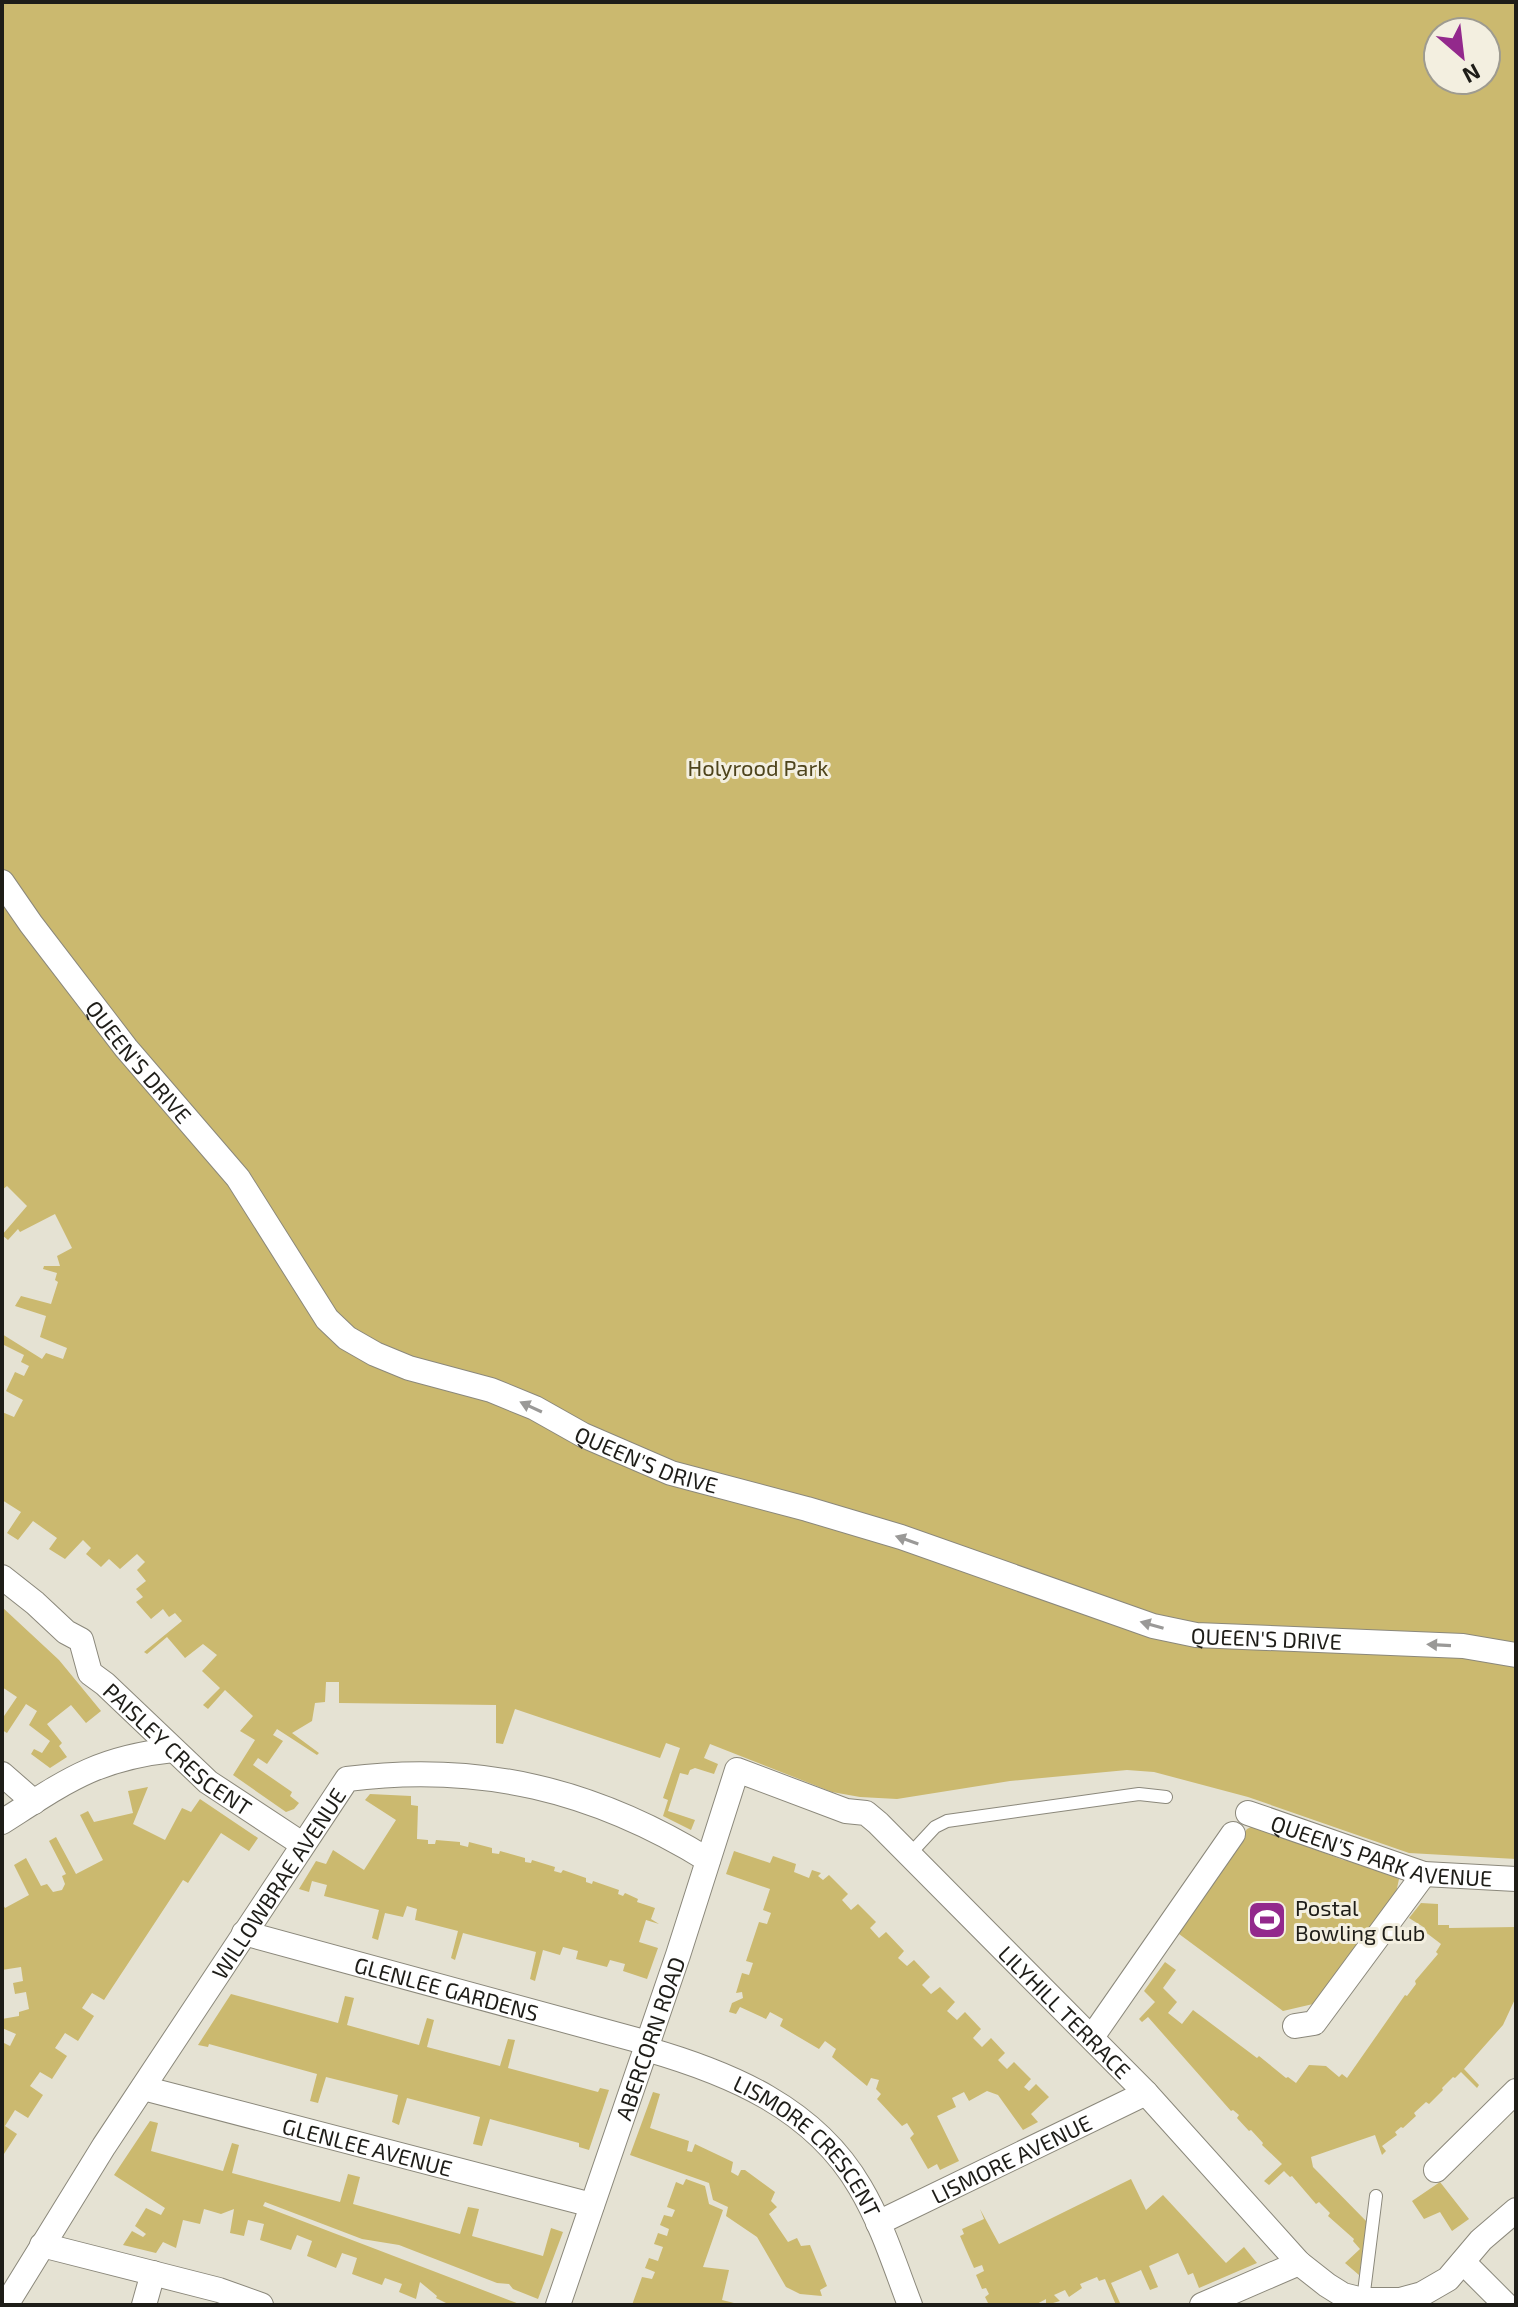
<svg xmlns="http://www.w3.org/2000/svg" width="1518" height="2307" font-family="'Exo 2',sans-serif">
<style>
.green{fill:#cbb96f;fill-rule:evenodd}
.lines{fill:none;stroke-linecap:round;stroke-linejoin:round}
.lane-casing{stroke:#8b887b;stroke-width:14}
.street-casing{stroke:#8b887b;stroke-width:26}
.lane{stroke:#fff;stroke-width:12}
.street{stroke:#fff;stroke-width:24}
.oneway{fill:#9a9997}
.labels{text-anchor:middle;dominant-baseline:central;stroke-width:6;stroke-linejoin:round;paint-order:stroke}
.park-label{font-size:22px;fill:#4e441c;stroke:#f3efe0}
.street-label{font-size:22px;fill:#1e1d18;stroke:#f3efe0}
.poi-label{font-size:22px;fill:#1e1d18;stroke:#f3efe0;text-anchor:start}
</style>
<rect width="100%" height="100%" fill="#e5e2d3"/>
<!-- green -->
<g class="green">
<path d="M2 2H1516V1859L1409 1853 1248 1797 1154 1772 1127 1770 1010 1781 897 1799 860 1797 832 1792 710 1744 704 1758 718 1764 714 1774 695 1768 690 1770 688 1775 680 1773 668 1811 695 1820 691 1830 663 1816 668 1800 663 1798 680 1748 666 1743 660 1758 515 1709 503 1744 496 1743V1705L339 1703V1682H326L325 1702 315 1703 312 1721 292 1733 319 1753 317 1755 277 1729 273 1735 283 1741 267 1764 258 1758 253 1765 292 1792 290 1796 299 1803 294 1809 286 1812 233 1775 255 1740 240 1731 253 1716 225 1690 208 1709 203 1705 220 1688 202 1671 217 1655 203 1644 185 1658 167 1637 147 1654 144 1652 182 1621 175 1613 169 1617 163 1609 151 1619 136 1602 143 1597 136 1589 146 1581 137 1570 145 1562 137 1554 120 1569 109 1559 101 1567 86 1554 91 1548 83 1540 65 1559 49 1549 57 1538 33 1521 18 1540 7 1533 21 1512 2 1500V1412L14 1417 23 1400 6 1391 15 1372 24 1376 29 1366 21 1362 24 1355 2 1344V1334L42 1359 46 1353 63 1359 67 1348 40 1337 46 1316 15 1306 21 1296 51 1304 58 1282 55 1280 57 1273 43 1269 44 1266H60L57 1256 72 1248 55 1214 20 1232 18 1229 8 1240 2 1235 27 1206 7 1186 2 1190ZM1438 32H1486V80H1438Z"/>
<path d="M2 1607 59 1660 101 1711 86 1723 71 1705 47 1724 62 1743 59 1746 67 1757 50 1768 31 1754 34 1749 42 1753 50 1741 29 1725 37 1711 26 1704 7 1733 2 1730V1719L17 1697 2 1687Z"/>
<path d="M148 1787 133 1824 165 1840 182 1808 191 1812 200 1799 258 1838 249 1851 221 1833 188 1883 183 1880 104 2000 92 1993 82 2008 94 2016 78 2041 65 2033 55 2048 67 2056 52 2079 40 2072 30 2086 43 2095 28 2118 15 2110 5 2126 17 2134 2 2157V2042L10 2046 16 2034 2 2028V2019L19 2016V2012L29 2009 26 1992 15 1994 13 1983 23 1981 21 1967 2 1970V1903L5 1908 29 1895 14 1865 26 1858 41 1886 47 1884 53 1892 62 1890 65 1884 62 1876 66 1874 49 1841 56 1837 76 1874 103 1860 80 1815 88 1811 94 1822 133 1813 128 1791Z"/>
<path d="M370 1794 411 1796V1805L418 1806 417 1839 428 1840V1844H435L436 1840 460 1842V1845L468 1847 469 1842 492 1848V1853L499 1854 500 1851 525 1858V1862L531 1863 532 1860 555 1867 554 1871 561 1873 563 1870 586 1878V1882L592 1884 593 1881 619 1890 618 1894 623 1896 625 1893 638 1899 637 1902 655 1908 651 1919 659 1924 646 1920 639 1942 658 1948 647 1979 623 1971 625 1964 610 1960 607 1967 576 1959 578 1951 563 1947 560 1955 543 1950 535 1981 530 1979 536 1952 463 1933 455 1960 451 1958 458 1931 415 1920 417 1909 407 1906 403 1917 385 1913 378 1940 372 1938 379 1910 324 1896 327 1885 312 1881 309 1892 299 1889 316 1861 326 1864 333 1850 364 1870 396 1820 365 1800Z"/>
<path d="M1251 1827 1263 1829 1343 1860 1360 1862 1399 1879 1396 1893 1313 2004 1283 2011 1175 1931 1247 1829Z"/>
<path d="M734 1851 770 1863 773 1856 796 1864 794 1872 809 1878 812 1870 821 1873 818 1876 823 1880 829 1875 848 1894 842 1900 851 1910 858 1904 876 1922 870 1928 879 1938 886 1932 904 1951 898 1958 907 1966 914 1960 930 1977 922 1985 931 1994 940 1987 955 2002 947 2011 957 2020 965 2012 981 2029 973 2038 982 2047 991 2038 1005 2053 998 2060 1007 2069 1014 2062 1031 2079 1024 2087 1029 2091 1036 2084 1049 2097 1031 2114 1038 2122 1023 2130 998 2095 987 2091 969 2101 964 2092 952 2098 956 2107 937 2116 959 2161 940 2170 937 2164 928 2169 910 2138 914 2134 907 2123 902 2126 877 2099 881 2094 876 2089 879 2080 871 2078 867 2086 832 2057 836 2049 825 2041 819 2049 780 2026 783 2019 770 2012 766 2019 740 2007 736 2014 729 2012 732 2003 743 1998 742 1992 736 1993 742 1973 749 1975 753 1963 746 1961 759 1922 767 1924 771 1913 763 1910 770 1889 726 1874Z"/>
<path d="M1421 1903 1438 1904V1925H1449V1928L1516 1927V1997L1503 2025 1464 2069 1479 2085 1477 2088 1461 2072 1455 2078 1453 2077 1442 2088 1443 2090 1429 2104 1426 2102 1414 2113 1416 2116 1403 2128 1401 2127 1395 2132 1397 2135 1382 2146 1386 2151 1382 2155 1375 2135 1311 2157 1313 2167 1368 2223 1359 2275 1345 2263 1360 2249 1353 2241 1354 2239 1328 2216 1330 2213 1319 2202 1316 2204 1292 2176 1290 2177 1284 2171 1269 2185 1264 2181 1282 2164 1262 2145 1263 2143 1251 2130 1249 2131 1237 2118 1239 2115 1233 2110 1231 2111 1148 2017 1142 2022 1139 2019 1155 2002 1144 1991 1165 1962 1176 1970 1163 1988 1177 2002 1168 2013 1182 2024 1193 2010 1257 2058 1259 2056 1286 2078 1288 2077 1296 2083 1309 2065 1326 2066 1339 2077 1342 2074 1347 2078 1405 1995 1407 1996 1416 1984 1415 1981 1438 1954 1436 1952 1441 1944 1424 1931 1425 1928 1409 1918Z"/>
<path d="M231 1994 338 2023 345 1996 354 1998 347 2025 419 2045 427 2018 434 2020 427 2047 500 2066 508 2039 515 2040 508 2068 598 2092 600 2088 609 2090 589 2150 579 2147V2143L490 2119 482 2146 473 2144 480 2117 407 2098 399 2125 392 2122 398 2095 326 2077 318 2103 310 2101 317 2074 209 2044 208 2047 198 2045Z"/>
<path d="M653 2092 660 2094 650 2128 689 2141 687 2151 692 2152 695 2144 733 2162 731 2172 738 2176 741 2170H745L775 2192 771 2201 777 2207 769 2214 788 2242 797 2238 801 2246 810 2245 827 2286 820 2290 822 2296 800 2294 786 2287 757 2237 726 2216 728 2207 713 2200 709 2183 630 2155Z"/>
<path d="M150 2121 158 2123 151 2151 223 2171 232 2143 239 2145 232 2173 340 2202 348 2174 360 2177 353 2204 460 2234 468 2207 479 2209 472 2236 543 2256 551 2228 563 2232 538 2299 513 2289 509 2284 497 2283 399 2245 362 2239 265 2202 263 2206 522 2305H450L436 2298 437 2296 420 2282 416 2299 399 2292 402 2284 385 2278 382 2285 352 2274 357 2258 342 2253 336 2268 307 2256 312 2241 297 2235 291 2250 260 2240 264 2224 248 2220 244 2236 230 2233 234 2209 221 2214 204 2209 200 2224 183 2220 176 2248 163 2242 156 2253 123 2245 132 2231 143 2237 146 2234 135 2226 146 2208 161 2215 165 2208 114 2175Z"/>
<path d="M686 2179 705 2186 709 2204 723 2210 703 2267 729 2270 722 2300 742 2305H632L642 2277 652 2279 655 2272 645 2268 649 2258 658 2261 663 2247 654 2244 658 2233 667 2236 669 2229 660 2225 664 2215 672 2217 675 2210 667 2207 676 2182 683 2185Z"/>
<path d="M1131 2179 1146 2210 1163 2195 1226 2263 1244 2247 1257 2263 1199 2288 1193 2273 1188 2275 1178 2253 1149 2266 1158 2287 1150 2290 1141 2270 1111 2283 1120 2303 1116 2305 1105 2279 1099 2281 1097 2277 1080 2284 1082 2288 1069 2297 1065 2290 1054 2295 1060 2301 1046 2305V2299L1035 2305H989L985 2297 989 2294 986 2288 982 2289 976 2275 984 2271 982 2265 974 2268 960 2236 964 2234 962 2229 984 2219 980 2209 999 2244Z"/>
<path d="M1440 2182 1469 2219 1452 2231 1440 2212 1424 2219 1412 2201Z"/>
</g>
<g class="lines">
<defs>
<g id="lane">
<path d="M909 1855 935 1827 947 1821 1139 1794 1166 1797"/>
<path d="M1363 2300 1376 2196"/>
</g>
<g id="street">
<path id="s1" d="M2 882 31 924 126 1048 238 1178 327 1319 347 1338 375 1354 409 1368 491 1390 535 1408 583 1435 671 1473 807 1509 901 1537 1153 1626 1196 1635 1463 1646 1516 1655"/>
<path id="s2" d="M2 1577 35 1603 66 1632 81 1640 90 1673 105 1684 208 1782 302 1844"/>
<path d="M2 1774 34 1802"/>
<path id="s3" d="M1248 1813 1424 1874 1516 1879"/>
<path d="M2 1822C65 1782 96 1758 173 1750"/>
<path id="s4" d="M244 1933 648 2043"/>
<path d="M1295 2026 1314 2023 1424 1874"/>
<path d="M1092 2037 1233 1834"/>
<path id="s5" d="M646 2049C730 2073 814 2108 860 2187 882 2224 895 2266 910 2305"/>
<path id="s6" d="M143 2088 592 2205"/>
<path d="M1436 2170 1516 2091"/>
<path id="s7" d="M878 2223 1146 2093"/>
<path d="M42 2245 219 2290 261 2305"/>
<path d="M1463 2262 1506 2305"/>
<path id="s8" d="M6 2305 104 2146 347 1779C480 1762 595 1790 708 1860"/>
<path d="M144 2305 153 2273"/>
<path id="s9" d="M558 2305 678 1955 737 1770 846 1811 866 1813 878 1823 1146 2093 1299 2263 1327 2285 1343 2295 1363 2300H1400L1422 2294 1448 2279 1481 2240 1516 2210"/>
<path d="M1202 2305 1299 2263"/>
</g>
</defs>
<!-- lane casing -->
<use href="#lane" class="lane-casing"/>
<!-- street casing -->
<use href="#street" class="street-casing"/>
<!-- lane -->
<use href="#lane" class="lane"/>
<!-- street -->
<use href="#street" class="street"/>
</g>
<!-- one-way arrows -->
<defs><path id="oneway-solid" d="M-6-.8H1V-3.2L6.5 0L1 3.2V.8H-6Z" transform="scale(2)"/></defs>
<g class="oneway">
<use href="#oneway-solid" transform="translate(531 1407) rotate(-155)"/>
<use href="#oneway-solid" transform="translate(907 1540) rotate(-161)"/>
<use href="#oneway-solid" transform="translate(1152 1625) rotate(-164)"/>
<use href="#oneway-solid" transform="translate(1439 1645) rotate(-177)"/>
</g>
<!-- icons -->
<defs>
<symbol id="stadium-square" viewBox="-11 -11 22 22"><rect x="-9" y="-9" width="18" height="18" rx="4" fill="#93298c" stroke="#f3efe0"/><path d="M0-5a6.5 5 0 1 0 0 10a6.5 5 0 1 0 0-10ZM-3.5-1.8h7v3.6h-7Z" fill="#fff"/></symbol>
</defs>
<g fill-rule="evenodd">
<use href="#stadium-square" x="1245" y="1898" width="44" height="44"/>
</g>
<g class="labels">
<!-- park labels -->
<g class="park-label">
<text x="758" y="767">Holyrood Park</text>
</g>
<!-- street labels -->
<g class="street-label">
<text stroke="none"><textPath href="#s1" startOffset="226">QUEEN'S DRIVE</textPath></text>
<text stroke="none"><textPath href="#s1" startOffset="898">QUEEN'S DRIVE</textPath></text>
<text stroke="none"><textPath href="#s1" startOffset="1546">QUEEN'S DRIVE</textPath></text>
<text stroke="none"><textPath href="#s2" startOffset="252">PAISLEY CRESCENT</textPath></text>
<text stroke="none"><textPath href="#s3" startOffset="140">QUEEN'S PARK AVENUE</textPath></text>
<text stroke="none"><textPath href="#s8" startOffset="502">WILLOWBRAE AVENUE</textPath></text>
<text stroke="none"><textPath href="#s4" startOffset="210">GLENLEE GARDENS</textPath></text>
<text stroke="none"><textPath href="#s9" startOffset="982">LILYHILL TERRACE</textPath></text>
<text stroke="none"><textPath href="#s9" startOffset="282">ABERCORN ROAD</textPath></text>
<text stroke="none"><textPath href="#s6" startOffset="232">GLENLEE AVENUE</textPath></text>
<text stroke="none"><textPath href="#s5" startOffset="194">LISMORE CRESCENT</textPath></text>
<text stroke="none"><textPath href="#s7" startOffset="148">LISMORE AVENUE</textPath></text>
</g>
<!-- poi labels -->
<g class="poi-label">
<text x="1295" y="1907">Postal<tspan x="1295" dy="25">Bowling Club</tspan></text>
</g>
</g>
<!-- border -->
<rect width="1518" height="2307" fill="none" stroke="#1e1d18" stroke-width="8"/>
<!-- north arrow -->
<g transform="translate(1462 56) rotate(152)"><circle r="38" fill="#f3efe0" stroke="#9e9b90" stroke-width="2"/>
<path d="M0-6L14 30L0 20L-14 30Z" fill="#93298c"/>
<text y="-12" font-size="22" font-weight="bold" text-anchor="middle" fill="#1e1d18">N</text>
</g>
</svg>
